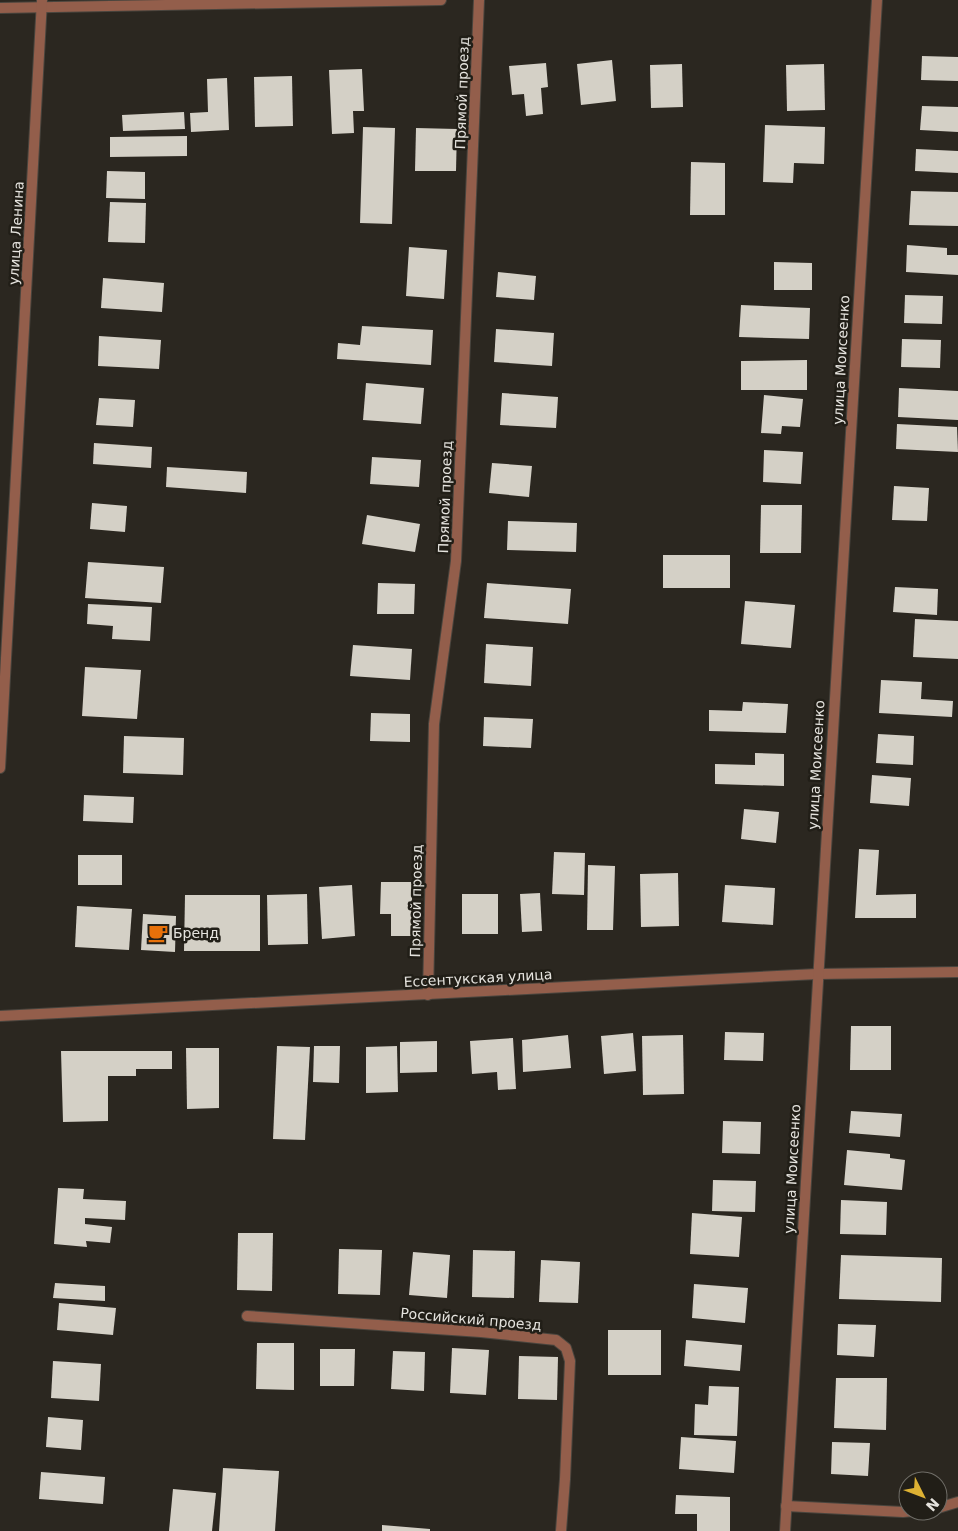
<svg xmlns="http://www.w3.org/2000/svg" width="958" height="1531" font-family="'DejaVu Sans',sans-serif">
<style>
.building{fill:#d4d0c6}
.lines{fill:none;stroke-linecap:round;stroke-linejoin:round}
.street-casing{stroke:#49453e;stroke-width:12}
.street{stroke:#935e4b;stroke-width:10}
.labels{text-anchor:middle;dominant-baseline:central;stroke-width:5;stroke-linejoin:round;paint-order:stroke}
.street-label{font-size:14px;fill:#e5e3de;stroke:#211e17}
.poi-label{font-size:14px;fill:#e5e3de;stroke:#211e17;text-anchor:start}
</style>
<rect width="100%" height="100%" fill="#2b2720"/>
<!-- building -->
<g class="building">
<path d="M922 56 958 57V81L921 80Z"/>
<path d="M612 60 616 101 581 105 577 64Z"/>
<path d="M546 63 548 87 541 88 543 114 526 116 524 94 512 95 509 66Z"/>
<path d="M682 64 683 107 651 108 650 65Z"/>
<path d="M824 64 825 110 787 111 786 65Z"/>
<path d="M362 69 364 111H353L354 133 332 134 329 70Z"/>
<path d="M292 76 293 126 255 127 254 77Z"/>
<path d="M227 78 229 130 191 132 190 113 208 112 207 79Z"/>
<path d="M922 106 958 107V132L920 130Z"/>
<path d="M184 112 185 129 123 131 122 115Z"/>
<path d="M765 125 825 127 824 164 794 163 793 183 763 182Z"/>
<path d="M363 127 395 128 392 224 360 223Z"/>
<path d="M416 128 457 129 456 171H415Z"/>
<path d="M187 136V156L110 157V137Z"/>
<path d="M916 149 958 151V173L915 171Z"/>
<path d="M691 162 725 163V215H690Z"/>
<path d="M107 171 145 172V199L106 198Z"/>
<path d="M911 191 958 192V226L909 225Z"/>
<path d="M110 202 146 203 145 243 108 242Z"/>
<path d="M907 245 947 248V255H958V275L906 272Z"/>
<path d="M409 247 447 250 444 299 406 296Z"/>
<path d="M774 262 812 263V290H774Z"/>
<path d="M498 272 536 276 534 300 496 297Z"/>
<path d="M103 278 164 283 162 312 101 308Z"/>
<path d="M905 295 943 296 942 324 904 323Z"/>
<path d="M741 305 810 308 809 339 739 337Z"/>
<path d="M362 326 433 330 431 365 337 359 338 343 360 345Z"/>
<path d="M496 329 554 333 552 366 494 362Z"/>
<path d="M99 336 161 340 159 369 98 366Z"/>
<path d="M902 339 941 340 940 368 901 367Z"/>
<path d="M807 360V390H741V361Z"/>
<path d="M366 383 424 388 421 424 363 420Z"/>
<path d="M899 388 958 391V420L898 417Z"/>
<path d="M502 393 558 397 556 428 500 425Z"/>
<path d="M764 395 803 399 800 427 782 426 781 434 761 433Z"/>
<path d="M99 398 135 400 133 427 96 425Z"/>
<path d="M897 424 957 427 958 452 896 449Z"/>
<path d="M94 443 152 447 151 468 93 464Z"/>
<path d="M764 450 803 452 801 484 763 482Z"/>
<path d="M372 457 421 460 419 487 370 484Z"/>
<path d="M492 463 532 466 529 497 489 493Z"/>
<path d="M167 467 247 472 246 493 166 487Z"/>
<path d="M894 486 929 488 927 521 892 520Z"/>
<path d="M92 503 127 506 125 532 90 529Z"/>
<path d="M761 505H802L801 553H760Z"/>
<path d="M367 515 420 524 415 552 362 544Z"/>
<path d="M508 521 577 523 576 552 507 550Z"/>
<rect x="663" y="555" width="67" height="33"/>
<path d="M88 562 164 567 161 603 85 598Z"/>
<path d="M378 583 415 584 414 614H377Z"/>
<path d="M487 583 571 589 568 624 484 618Z"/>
<path d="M895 587 938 589 937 615 893 612Z"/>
<path d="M745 601 795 605 791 648 741 644Z"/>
<path d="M88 604 152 607 150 641 112 639 113 626 87 624Z"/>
<path d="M915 619 958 621V659L913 657Z"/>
<path d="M486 644 533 647 531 686 484 683Z"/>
<path d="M353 645 412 649 410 680 350 676Z"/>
<path d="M85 667 141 670 137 719 82 716Z"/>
<path d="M881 680 922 682 921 699 953 701 952 717 879 713Z"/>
<path d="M743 702 788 704 786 733 709 731V710L742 711Z"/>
<path d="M371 713 410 714V742L370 741Z"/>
<path d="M484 717 533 719 531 748 483 746Z"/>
<path d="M878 734 914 736 913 765 876 763Z"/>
<path d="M124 736 184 738 183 775 123 773Z"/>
<path d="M755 753 784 754V786L715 784V764L755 765Z"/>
<path d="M872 775 911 778 909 806 870 803Z"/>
<path d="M84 795 134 797 133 823 83 821Z"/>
<path d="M744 809 779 812 776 843 741 839Z"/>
<path d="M859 849 879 850 876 895 916 894V918H855Z"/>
<path d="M554 852 585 853 584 895 552 894Z"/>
<rect x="78" y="855" width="44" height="30"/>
<path d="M588 865 615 866 613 930H587Z"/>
<path d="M678 873 679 926 641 927 640 874Z"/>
<path d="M381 882H412V936H391V914H380Z"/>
<path d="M352 885 355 936 322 939 319 887Z"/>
<path d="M725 885 775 888 773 925 722 922Z"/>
<path d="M540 893 542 931 522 932 520 894Z"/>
<path d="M307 894 308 944 268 945 267 895Z"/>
<rect x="462" y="894" width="36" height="40"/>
<path d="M185 895H260V951H184Z"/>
<path d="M77 906 132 909 129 950 75 947Z"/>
<path d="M143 914 176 916 175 952 141 950Z"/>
<path d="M851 1026H891V1070H850Z"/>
<path d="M725 1032 764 1033 763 1061 724 1060Z"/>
<path d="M633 1033 636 1071 604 1074 601 1036Z"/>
<path d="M568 1035 571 1068 523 1072 522 1040Z"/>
<path d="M683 1035 684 1094 643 1095 642 1036Z"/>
<path d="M513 1038 516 1089 498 1090 497 1072 472 1074 470 1041Z"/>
<path d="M437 1041V1072L400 1073V1042Z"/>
<path d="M277 1046 310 1047 305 1140 273 1139Z"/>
<path d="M314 1046H340L339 1083 313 1082Z"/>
<path d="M397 1046 398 1092 366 1093V1047Z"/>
<path d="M186 1048H219V1108L187 1109Z"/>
<path d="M61 1051H172V1069H136V1076H108V1121L63 1122Z"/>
<path d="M851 1111 902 1114 900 1137 849 1133Z"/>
<path d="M723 1121 761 1122 760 1154 722 1153Z"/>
<path d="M847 1150 890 1154V1158L905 1160 902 1190 844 1185Z"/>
<path d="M713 1180 756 1181 755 1212 712 1211Z"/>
<path d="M58 1188 84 1189 83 1199 126 1201 125 1220 85 1218V1224L112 1227 110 1243 86 1241 87 1247 54 1244Z"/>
<path d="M841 1200 887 1202 886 1235 840 1234Z"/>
<path d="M692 1213 742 1217 739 1257 690 1254Z"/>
<path d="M238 1233H273L272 1291 237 1290Z"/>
<path d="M339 1249 382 1250 380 1295 338 1294Z"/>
<path d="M473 1250 515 1251 514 1298 472 1297Z"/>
<path d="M413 1252 450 1255 447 1298 409 1295Z"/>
<path d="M841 1255 942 1258 941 1302 839 1299Z"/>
<path d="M541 1260 580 1262 578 1303 539 1302Z"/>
<path d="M55 1283 105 1286V1301L53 1298Z"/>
<path d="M694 1284 748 1288 745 1323 692 1318Z"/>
<path d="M59 1303 116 1308 113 1335 57 1330Z"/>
<path d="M838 1324 876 1325 874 1357 837 1355Z"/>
<rect x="608" y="1330" width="53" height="45"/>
<path d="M686 1340 742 1345 740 1371 684 1366Z"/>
<path d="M257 1343H294V1390L256 1389Z"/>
<path d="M452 1348 489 1350 486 1395 450 1393Z"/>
<path d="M320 1349H355L354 1386H320Z"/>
<path d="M393 1351 425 1352 424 1391 391 1389Z"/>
<path d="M519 1356 558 1357 557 1400 518 1399Z"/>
<path d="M53 1361 101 1364 99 1401 51 1398Z"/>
<path d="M836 1378H887L886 1430 834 1428Z"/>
<path d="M709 1386 739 1387 737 1436 694 1435 695 1404 708 1405Z"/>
<path d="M48 1417 83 1420 81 1450 46 1447Z"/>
<path d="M681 1437 736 1441 734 1473 679 1469Z"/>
<path d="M832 1442 870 1443 868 1476 831 1474Z"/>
<path d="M223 1468 279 1471 275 1531H219Z"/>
<path d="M41 1472 105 1477 103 1504 39 1499Z"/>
<path d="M173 1489 216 1493 212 1531H169Z"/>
<path d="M676 1495 730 1497V1531H697V1514H675Z"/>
<path d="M382 1525 430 1529V1531H382Z"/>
</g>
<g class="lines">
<defs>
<g id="street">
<path d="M0 8 441 0"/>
<path d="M0 768 42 0"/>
<path d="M428 995 434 724 456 561 479 0"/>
<path d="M0 1016 817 974 958 972"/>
<path d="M247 1316 481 1332 556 1340 566 1348 570 1361 565 1479 561 1531"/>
<path d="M786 1506 903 1512 913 1511"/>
<path d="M938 1508 958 1502"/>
<path d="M785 1531 877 0"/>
</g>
</defs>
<!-- street casing -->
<use href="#street" class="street-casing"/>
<!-- street -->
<use href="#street" class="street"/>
</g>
<!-- icons -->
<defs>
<symbol id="cafe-bare" viewBox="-9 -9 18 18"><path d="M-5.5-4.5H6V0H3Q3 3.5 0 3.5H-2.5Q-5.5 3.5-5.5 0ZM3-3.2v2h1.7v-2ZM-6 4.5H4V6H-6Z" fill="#e8710a" stroke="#211e17" stroke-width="2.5" paint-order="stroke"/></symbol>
</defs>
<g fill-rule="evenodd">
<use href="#cafe-bare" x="144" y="919" width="28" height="28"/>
</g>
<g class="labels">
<!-- street labels -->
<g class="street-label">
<text transform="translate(462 93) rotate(-88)">Прямой проезд</text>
<text transform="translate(16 233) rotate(-87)">улица Ленина</text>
<text transform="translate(841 360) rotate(-87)">улица Моисеенко</text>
<text transform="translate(445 497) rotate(-88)">Прямой проезд</text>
<text transform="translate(816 765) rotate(-87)">улица Моисеенко</text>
<text transform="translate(416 901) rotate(-89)">Прямой проезд</text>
<text transform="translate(478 978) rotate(-3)">Ессентукская улица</text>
<text transform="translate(792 1169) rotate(-87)">улица Моисеенко</text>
<text transform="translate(471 1319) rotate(5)">Российский проезд</text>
</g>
<!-- poi labels -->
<g class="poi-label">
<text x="173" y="933">Бренд</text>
</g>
</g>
<!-- north arrow -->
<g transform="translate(923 1496) rotate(132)"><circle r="24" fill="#211e17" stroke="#6f6d67"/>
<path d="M0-4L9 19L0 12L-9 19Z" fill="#ddb133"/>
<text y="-8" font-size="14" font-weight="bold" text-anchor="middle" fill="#e5e3de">N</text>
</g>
</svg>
